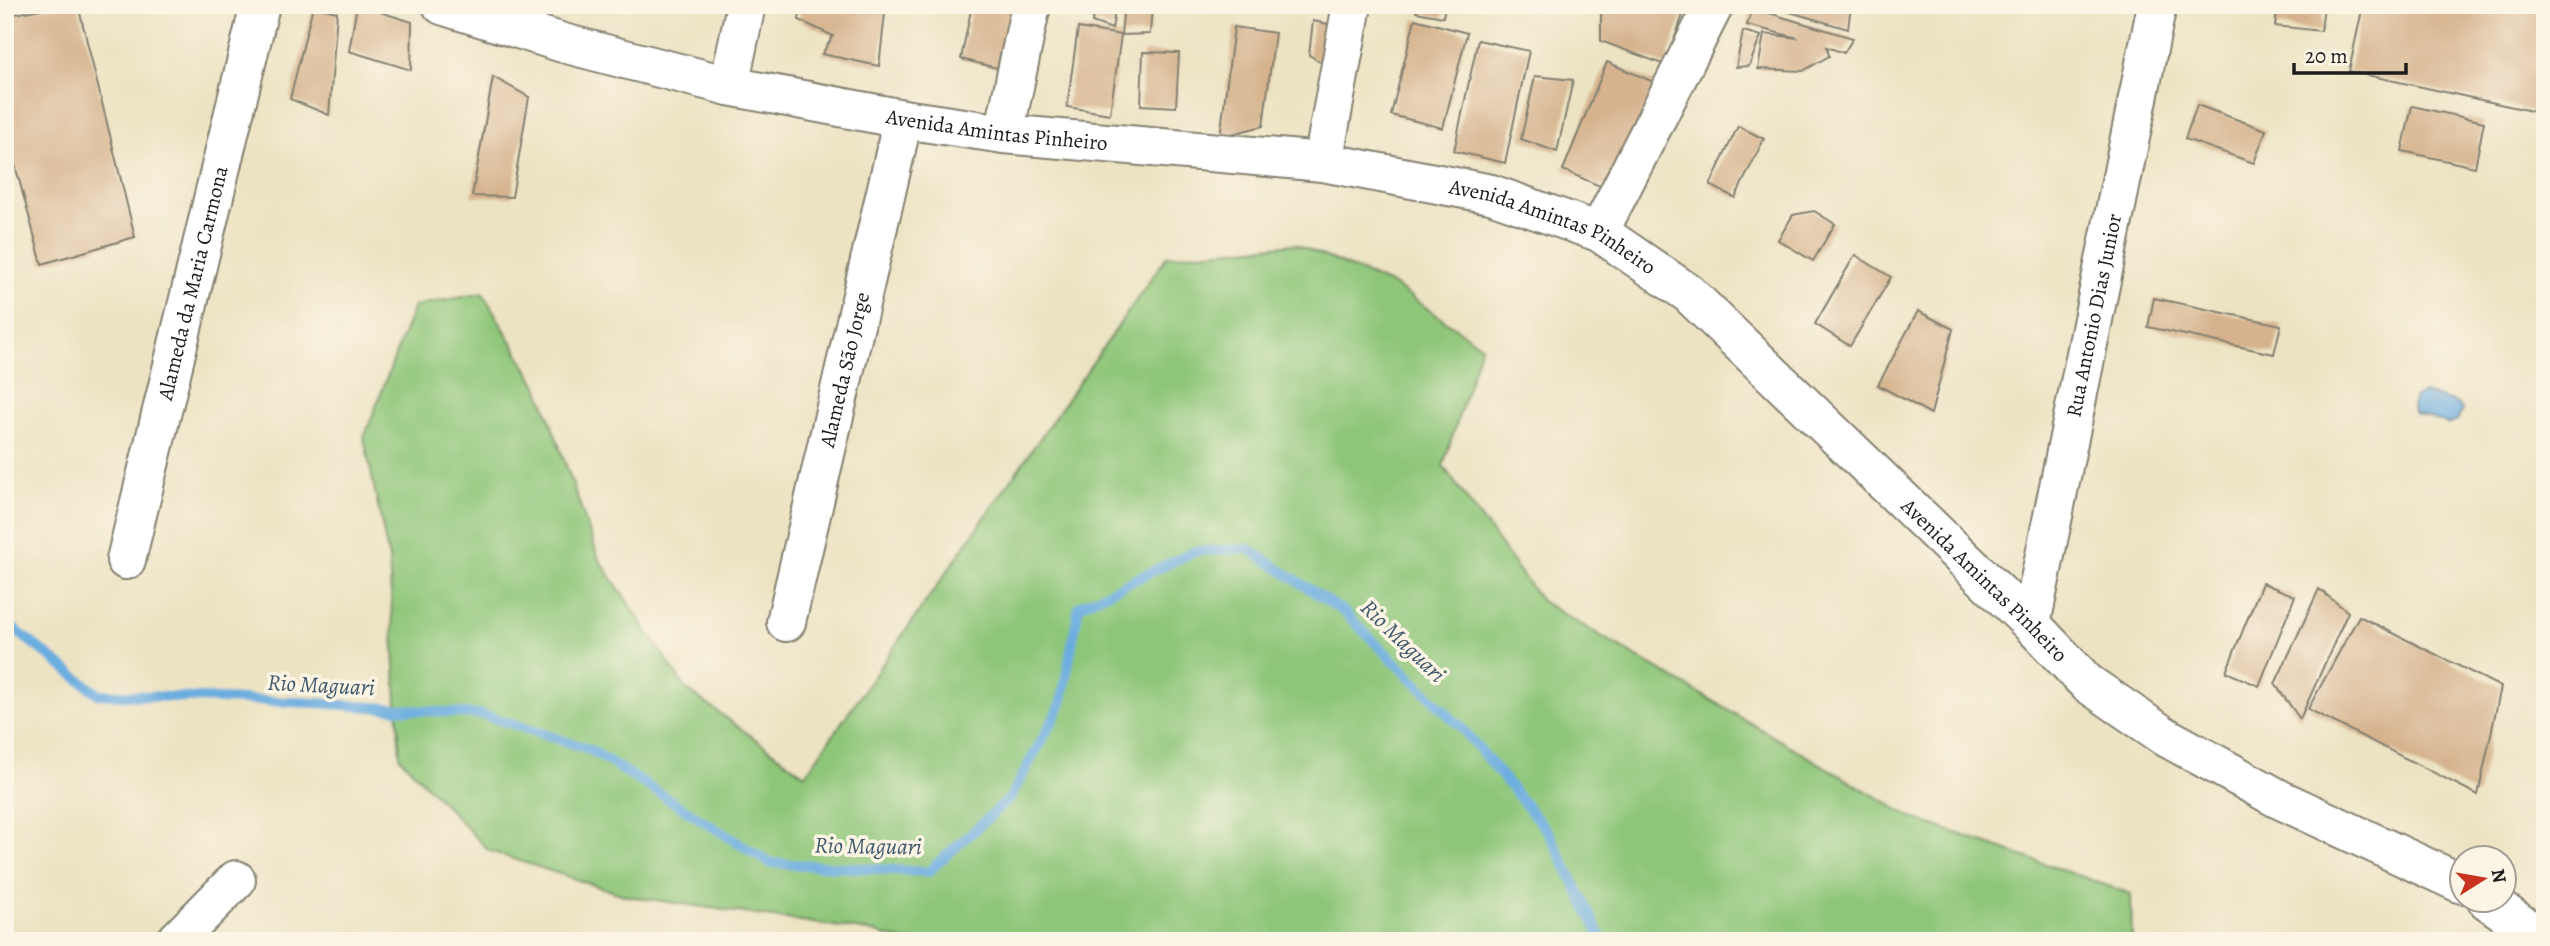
<svg xmlns="http://www.w3.org/2000/svg" width="2550" height="946" font-family="Alegreya,serif">
<style>
.green{fill:#8ec679;stroke:#55714a;stroke-width:2}
.water{fill:#6cade0;stroke:#44647e;stroke-width:2}
.lines{fill:none;stroke-linecap:round;stroke-linejoin:round}
.stream{stroke:#6cade0;stroke-width:10}
.building{fill:#d6b38e}
.minor-casing{stroke:#848070;stroke-width:42}
.minor{stroke:#fff;stroke-width:38}
.labels{text-anchor:middle;dominant-baseline:central;stroke-width:7;stroke-linejoin:round;paint-order:stroke}
.street-label{font-size:21px;fill:#1c1c1c;stroke:#fcf5e5}
.water-label{font-size:23px;font-style:italic;fill:#3c566a;stroke:#fcf5e5}
</style>
<rect width="100%" height="100%" fill="#fcf5e5"/>
<filter id="ink" filterUnits="userSpaceOnUse"><feTurbulence type="fractalNoise" baseFrequency=".0143" numOctaves="2"/><feDisplacementMap in="SourceGraphic" scale="14" xChannelSelector="R" yChannelSelector="G"/><feConvolveMatrix kernelMatrix="1 2 1 2 8 2 1 2 1" color-interpolation-filters="sRGB"/></filter>
<filter id="wash" filterUnits="userSpaceOnUse"><feTurbulence type="fractalNoise" baseFrequency=".00686" numOctaves="4" result="noise"/><feDisplacementMap in="SourceGraphic" scale="28" xChannelSelector="R" yChannelSelector="G"/><feGaussianBlur stdDeviation="1.57" result="paint"/><feColorMatrix in="noise" values="0 0 0 0 0 0 0 0 0 0 0 0 0 0 0 0 0 1.4 0 .05"/><feComposite in="paint" operator="in"/></filter>
<g filter="url(#wash)">
<rect width="100%" height="100%" fill="#ece3c3"/>
<!-- green -->
<path class="green" d="M1295 244 1395 286 1481 346 1443 466 1541 601 1913 818 2131 894 2132 941H905L869 931 627 896 489 851 400 758 389 559 364 438 414 306 483 293 539 389 599 559 686 689 805 775 1167 256Z"/>
<!-- water -->
<path class="water" d="M2423 393 2456 403 2462 409 2457 421 2450 424 2415 414 2412 408 2414 398Z"/>
<g class="lines">
<!-- stream -->
<path class="stream" d="M5 622 98 694 315 703 484 715 589 749 770 863 928 872 1010 798 1061 705 1079 606 1195 551 1249 549 1344 612 1461 727 1549 833 1603 941"/>
</g>
<g id="blocks">
<!-- building -->
<g class="building">
<path d="M61 5H78L135 237 42 264 5 128V16Z"/>
<path d="M357 5 412 22 411 70 349 51Z"/>
<path d="M801 5H886L879 66 822 54 833 36 799 20Z"/>
<path d="M972 5H1012L997 68 961 59Z"/>
<path d="M1096 5H1116L1112 29 1092 22Z"/>
<path d="M1124 5H1152L1150 34 1121 35 1110 114 1067 107 1078 28 1121 35Z"/>
<path d="M1418 5H1445L1443 17 1416 12Z"/>
<path d="M1601 5H1666L1684 12 1665 65 1601 41Z"/>
<path d="M1784 5H1851L1848 29 1783 10Z"/>
<path d="M2278 5H2324L2321 31 2275 26Z"/>
<path d="M2363 5H2545V114L2349 71Z"/>
<path d="M313 6 337 12 329 115 290 99Z"/>
<path d="M1752 8 1853 38 1844 53 1827 47 1829 56 1803 71 1758 69 1764 34 1798 38 1747 25Z"/>
<path d="M1415 19 1467 33 1443 128 1391 115Z"/>
<path d="M1313 21 1333 25 1351 61 1321 62 1309 55Z"/>
<path d="M1234 27 1275 33 1263 126 1220 137Z"/>
<path d="M1743 31 1761 36 1749 66 1736 67Z"/>
<path d="M1478 40 1529 51 1505 163 1454 151Z"/>
<path d="M1143 52 1179 53 1176 107 1141 105Z"/>
<path d="M1607 62 1656 83 1609 190 1563 170Z"/>
<path d="M1535 76 1573 80 1557 152 1521 139Z"/>
<path d="M493 77 529 97 512 197 472 196Z"/>
<path d="M2197 105 2266 130 2254 163 2185 139Z"/>
<path d="M2412 106 2484 122 2475 167 2402 151Z"/>
<path d="M1738 126 1764 139 1735 198 1710 185Z"/>
<path d="M1814 211 1835 224 1813 261 1778 240 1793 215Z"/>
<path d="M1855 255 1891 277 1850 346 1815 324Z"/>
<path d="M2154 298 2281 325 2274 354 2148 327Z"/>
<path d="M1918 311 1953 329 1931 414 1878 385Z"/>
<path d="M2262 583 2295 596 2259 686 2226 672Z"/>
<path d="M2319 589 2348 612 2300 719 2275 684Z"/>
<path d="M2359 616 2501 687 2478 795 2308 709Z"/>
</g>
</g>
</g>
<g filter="url(#ink)">
<use href="#blocks" fill-opacity="0" stroke="#848070" stroke-width="2"/>
<g class="lines">
<defs>
<g id="minor">
<path id="s1" d="M442 5 563 43 729 86 903 119 1004 134 1323 162 1491 194 1599 232 1688 293 2031 624 2087 683 2166 737 2279 799 2462 884"/>
<path d="M729 86 746 5"/>
<path d="M1004 134 1031 5"/>
<path d="M1323 162 1352 5"/>
<path d="M1599 232 1714 5"/>
<path id="s2" d="M126 560 260 5"/>
<path id="s3" d="M786 622 903 119"/>
<path id="s4" d="M2031 624 2157 5"/>
<path d="M2487 900 2545 941"/>
<path d="M176 941 236 880"/>
</g>
</defs>
<!-- minor casing -->
<use href="#minor" class="minor-casing"/>
<!-- minor -->
<use href="#minor" class="minor"/>
</g>
</g>
<g class="labels">
<!-- street labels -->
<g class="street-label">
<text stroke="none"><textPath href="#s1" startOffset="570">Avenida Amintas Pinheiro</textPath></text>
<text stroke="none"><textPath href="#s1" startOffset="1138">Avenida Amintas Pinheiro</textPath></text>
<text stroke="none"><textPath href="#s2" startOffset="285">Alameda da Maria Carmona</textPath></text>
<text stroke="none"><textPath href="#s4" startOffset="315">Rua Antonio Dias Junior</textPath></text>
<text stroke="none"><textPath href="#s3" startOffset="259">Alameda São Jorge</textPath></text>
<text stroke="none"><textPath href="#s1" startOffset="1704">Avenida Amintas Pinheiro</textPath></text>
</g>
<!-- water labels -->
<g class="water-label">
<text transform="translate(1403 641) rotate(44)">Rio Maguari</text>
<text transform="translate(321 685) rotate(3)">Rio Maguari</text>
<text transform="translate(868 846) rotate(1)">Rio Maguari</text>
</g>
</g>
<!-- margin -->
<rect width="2550" height="946" fill="none" stroke="#fcf5e5" stroke-width="28"/>
<!-- north arrow -->
<g transform="translate(2483 879) rotate(79)"><circle r="33" fill="#fcf5e5" stroke="#a29e95" stroke-width="2"/>
<path d="M0-5L12 26L0 18L-12 26Z" fill="#c8321e"/>
<text y="-10" font-size="19" font-weight="bold" text-anchor="middle" fill="#1c1c1c">N</text>
</g>
<!-- scale -->
<path d="M2294 63v10h112v-10" fill="none" stroke="#1c1c1c" stroke-width="3.5"/>
<text x="2305" y="63" font-size="21" fill="#1c1c1c" stroke="#fcf5e5" stroke-width="5" paint-order="stroke">20 m</text>
</svg>
